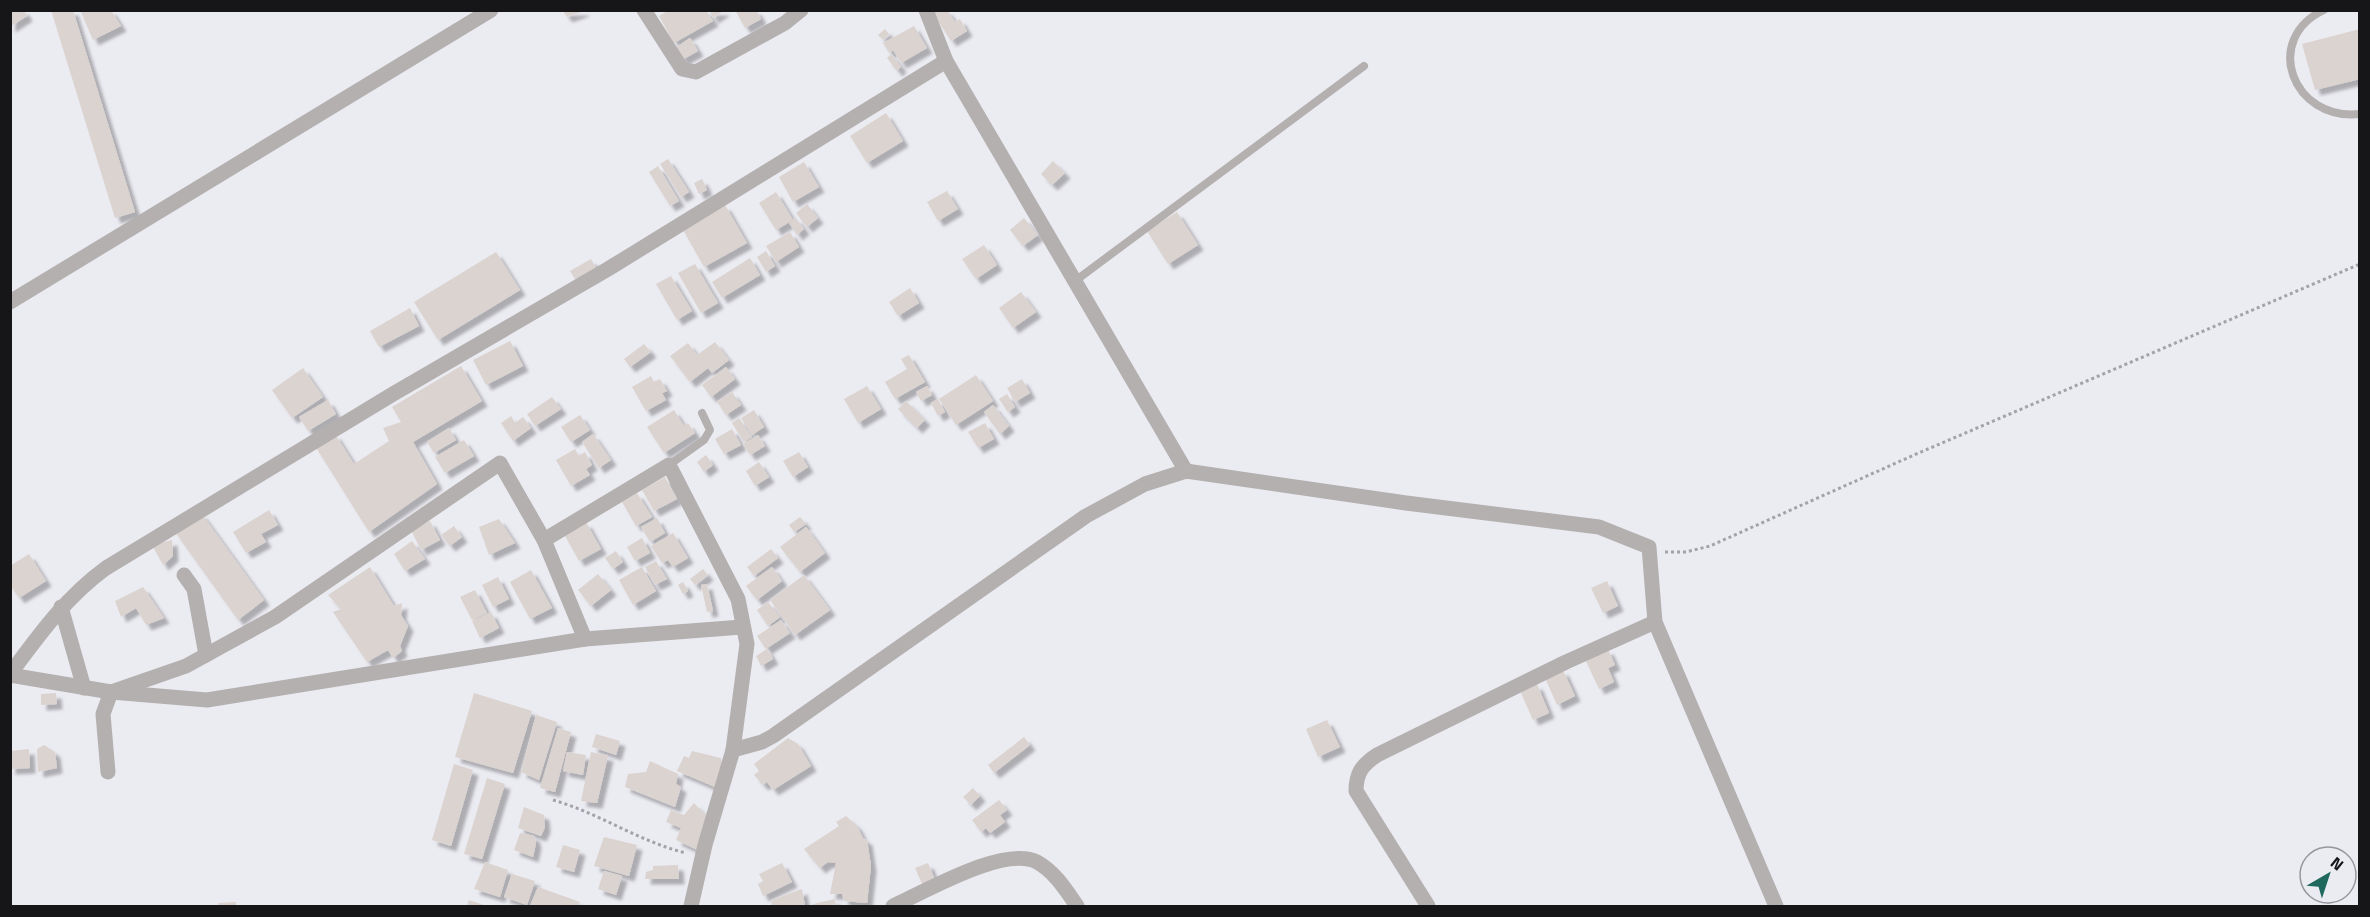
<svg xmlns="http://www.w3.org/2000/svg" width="2370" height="917" font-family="'Titillium Web',sans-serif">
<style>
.building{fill:#dbd3cf;filter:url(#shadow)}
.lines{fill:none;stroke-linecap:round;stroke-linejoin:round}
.path{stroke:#a2a2a8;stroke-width:3;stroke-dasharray:3 3;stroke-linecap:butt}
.service{stroke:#b4b0af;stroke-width:8}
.minor{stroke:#b4b0af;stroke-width:15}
</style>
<defs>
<filter id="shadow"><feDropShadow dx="5.5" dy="5.5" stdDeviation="1.5" flood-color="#0004"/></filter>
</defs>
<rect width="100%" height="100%" fill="#ebebf2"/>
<!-- building -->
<g class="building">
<path d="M10 10H24L27 16 10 27Z"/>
<path d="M51 10H73L135 212 115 218Z"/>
<path d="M80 10H111L121 26 93 40Z"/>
<path d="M562 10H584V11L567 17Z"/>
<path d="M669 10H706L713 21 674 43 659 16Z"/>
<path d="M709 10H725L713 18Z"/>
<path d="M735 10H756L761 19 745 28Z"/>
<path d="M931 10H947L955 22 960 19 967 31 951 41Z"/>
<path d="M914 26 927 48 901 63 893 50 889 53 883 43Z"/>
<path d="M885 29 889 34 883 40 878 35Z"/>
<path d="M2360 29V79L2315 90 2302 44Z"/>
<path d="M690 38 698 51 682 60 675 48Z"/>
<path d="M891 54 901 67 897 71 887 58Z"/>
<path d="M886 113 903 141 867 163 850 136Z"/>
<path d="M668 159 689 192 681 197 660 164Z"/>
<path d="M1053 161 1065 173 1052 185 1041 174Z"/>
<path d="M804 162 819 187 793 202 779 177Z"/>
<path d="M658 166 679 201 670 206 649 172Z"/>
<path d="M702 179 707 190 699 194 694 183Z"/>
<path d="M947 191 958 209 938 221 927 202Z"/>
<path d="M776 192 793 220 776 230 759 203Z"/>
<path d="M807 204 818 218 807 227 796 213Z"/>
<path d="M725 205 747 243 704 267 682 228Z"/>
<path d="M1177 212 1198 245 1168 264 1147 231Z"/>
<path d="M796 218 804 229 797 235 789 223Z"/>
<path d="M1024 218 1038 235 1023 246 1010 230Z"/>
<path d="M790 232 799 247 776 262 766 246Z"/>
<path d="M984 245 997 265 976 279 962 259Z"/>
<path d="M766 251 775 266 766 272 757 257Z"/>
<path d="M496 252 520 290 438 340 414 302Z"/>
<path d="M750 258 760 275 722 298 712 282Z"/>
<path d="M591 259 596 268 575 279 570 271Z"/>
<path d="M695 264 718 303 701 313 678 273Z"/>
<path d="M671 276 692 311 677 320 656 284Z"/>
<path d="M910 288 919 303 898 316 889 302Z"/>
<path d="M1021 292 1036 312 1013 328 999 308Z"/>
<path d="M410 308 419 326 379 347 370 331Z"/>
<path d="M510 341 523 366 486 385 473 360Z"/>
<path d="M715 342 729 360 712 373 708 368 690 382 670 356 688 343 697 355Z"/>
<path d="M644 344 651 352 630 367 624 359Z"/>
<path d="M909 355 925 382 895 399 885 382 907 369 901 359Z"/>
<path d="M461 366 482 401 413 442 437 484 369 532 315 446 335 434 354 464 389 441 383 428 401 422 392 407Z"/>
<path d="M726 367 735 379 711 397 702 385Z"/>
<path d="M303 368 323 397 292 418 272 390Z"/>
<path d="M976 375 993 401 956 425 939 399Z"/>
<path d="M651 376 654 382 660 379 667 391 662 393 666 400 646 411 632 387Z"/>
<path d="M1022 379 1030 393 1015 402 1007 388Z"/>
<path d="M867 386 881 409 858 423 844 399Z"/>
<path d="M927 386 932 395 921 401 916 392Z"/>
<path d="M732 392 741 405 726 415 717 402Z"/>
<path d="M1007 394 1015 407 1008 412 999 399Z"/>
<path d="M552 397 561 409 535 426 527 414Z"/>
<path d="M938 399 945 412 938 416 931 403Z"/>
<path d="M328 400 336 414 308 431 299 417Z"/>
<path d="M906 401 925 420 917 428 898 409Z"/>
<path d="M993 405 1009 426 1000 434 984 412Z"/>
<path d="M674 410 684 426 688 423 695 433 664 453 647 427Z"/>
<path d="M754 410 764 427 752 435 741 418Z"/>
<path d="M580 415 590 430 571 442 561 427Z"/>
<path d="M511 416 515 423 523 417 531 428 513 441 501 423Z"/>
<path d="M739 418 752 437 744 442 732 423Z"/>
<path d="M985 423 994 439 978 448 968 432Z"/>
<path d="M449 428 456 440 434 453 427 442Z"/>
<path d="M732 429 741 445 724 454 715 439Z"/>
<path d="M593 434 611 460 599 468 582 442Z"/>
<path d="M758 435 765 446 750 455 743 444Z"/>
<path d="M464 440 474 456 445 473 435 457Z"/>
<path d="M575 449 579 456 585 452 592 465 586 469 590 475 571 486 556 460Z"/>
<path d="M799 452 808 467 793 477 783 461Z"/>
<path d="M706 455 713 465 704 472 697 462Z"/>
<path d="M759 462 769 477 755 486 746 471Z"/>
<path d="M665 477 677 499 654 511 642 490Z"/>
<path d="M637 493 652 517 636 526 622 502Z"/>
<path d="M269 510 278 525 261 534 266 542 246 553 233 532Z"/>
<path d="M201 513 264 600 238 620 175 532Z"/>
<path d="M800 517 806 524 794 532 789 525Z"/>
<path d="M657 518 665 533 650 542 641 527Z"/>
<path d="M499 519 515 543 489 555 479 527Z"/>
<path d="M430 521 440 540 421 550 411 530Z"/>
<path d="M586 522 601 549 579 561 564 534Z"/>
<path d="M454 526 462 537 450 546 441 535Z"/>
<path d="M806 527 825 553 800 572 780 547Z"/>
<path d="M673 533 688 558 673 567 668 560 662 563 651 546Z"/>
<path d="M642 538 650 553 635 561 627 547Z"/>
<path d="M172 540 173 556 163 565 152 545Z"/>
<path d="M412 541 425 559 405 571 394 554Z"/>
<path d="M771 549 778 558 754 576 747 567Z"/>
<path d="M616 551 623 562 613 569 605 558Z"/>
<path d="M29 554 46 581 19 598 10 585V566Z"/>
<path d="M656 561 667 579 655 585 645 567Z"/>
<path d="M370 567 394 606 402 603 401 615 408 626 400 646 402 651 393 658 388 650 367 662 333 612 341 609 328 595Z"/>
<path d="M642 567 656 591 633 605 619 580Z"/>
<path d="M772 567 782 581 757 600 746 586Z"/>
<path d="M703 569 708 575 695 585 690 579Z"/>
<path d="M531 570 552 608 530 619 510 582Z"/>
<path d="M598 574 611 590 591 606 578 590Z"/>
<path d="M804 575 830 610 795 635 770 600Z"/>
<path d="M498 577 509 599 493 607 482 585Z"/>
<path d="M1607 581 1618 606 1603 613 1591 588Z"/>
<path d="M683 582 688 591 683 594 678 585Z"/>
<path d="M707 584 713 611 707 612 701 585Z"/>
<path d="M143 587 164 618 146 625 136 608 121 617 115 601Z"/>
<path d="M475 590 487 613 472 620 460 597Z"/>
<path d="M768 602 780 617 768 626 757 610Z"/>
<path d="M491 612 499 628 480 638 472 621Z"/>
<path d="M781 620 790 633 766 649 757 636Z"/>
<path d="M767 649 773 659 761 666 756 656Z"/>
<path d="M1608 649 1615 665 1608 668 1614 682 1599 689 1585 659Z"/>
<path d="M1563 670 1575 696 1557 705 1545 678Z"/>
<path d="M1537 684 1549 713 1533 720 1520 691Z"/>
<path d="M56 693 57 704 41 705V694Z"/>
<path d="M474 693 532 711 513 773 455 757Z"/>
<path d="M536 715 557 722 539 780 521 772Z"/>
<path d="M1327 720 1340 747 1318 757 1306 729Z"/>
<path d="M558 728 571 732 555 792 540 788Z"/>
<path d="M596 734 620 741 616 755 592 747Z"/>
<path d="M1024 737 1030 745 994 773 988 765Z"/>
<path d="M788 738 798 744 811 766 773 790 767 782 763 785 754 775 759 771 754 764Z"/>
<path d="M44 745 55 752 57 768 38 772 37 749Z"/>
<path d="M29 749 30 768 10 769V751Z"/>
<path d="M692 751 721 758 722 767 715 787 677 771 684 756 689 758Z"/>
<path d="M567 752 586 755 583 775 563 771Z"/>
<path d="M591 752 608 756 597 803 581 801Z"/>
<path d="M650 761 678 774 676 784 681 787 675 807 625 787 628 774 646 772Z"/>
<path d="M454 764 473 770 451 846 432 840Z"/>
<path d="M487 778 505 784 482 859 464 854Z"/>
<path d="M973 788 980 796 971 805 963 797Z"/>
<path d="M999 800 1007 810 1000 815 1005 822 990 833 986 828 981 832 972 820Z"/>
<path d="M694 803 708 818 702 852 676 840 681 828 666 822 671 810 684 815Z"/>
<path d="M524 807 544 815 545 827 541 836 518 828Z"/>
<path d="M846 816 857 826 863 838 867 840 871 866 867 903 844 901 842 894H830L836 863 828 862 820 868 804 849 839 826 836 822Z"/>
<path d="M520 833 534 836 536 843 533 857 514 850Z"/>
<path d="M604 837 637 845 629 876 594 866Z"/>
<path d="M563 845 580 850 574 872 556 867Z"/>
<path d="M485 862 508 870 500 897 474 889Z"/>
<path d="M782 863 792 882 763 896 758 884 763 881 759 874Z"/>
<path d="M928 863 935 880 923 886 915 868Z"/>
<path d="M678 865 679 879H645L646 872 653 870V866Z"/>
<path d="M604 871 622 876 616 895 598 889Z"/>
<path d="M512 874 535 881 527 905 504 897Z"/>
<path d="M538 887 580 902 578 906H530Z"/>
<path d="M802 889 805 906H771L772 900Z"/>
<path d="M835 899 836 906H813V904Z"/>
<path d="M469 900 487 906H467Z"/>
<path d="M236 902V906H219L218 903Z"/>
</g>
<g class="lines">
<!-- path -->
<g class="path">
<path d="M1665 552H1686L1710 546 1914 455 2360 264"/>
<path d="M553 800C599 813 640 842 686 853"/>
</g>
<!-- service -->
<g class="service">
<path d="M2324 10C2262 39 2292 121 2360 114"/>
<path d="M1075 281 1364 66"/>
<path d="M669 465 704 440 710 430 702 413"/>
</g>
<!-- minor -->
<g class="minor">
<path d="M644 10 682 69 696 72 785 23 801 10"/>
<path d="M926 10 946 61 1186 471"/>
<path d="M10 302 491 10"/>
<path d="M544 540 669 465 738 599 747 644 733 750 705 845 691 906"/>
<path d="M184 575 194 589 206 655"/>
<path d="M61 607 84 688"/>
<path d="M10 674C39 635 66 597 106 568L393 394 608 269 946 61"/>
<path d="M10 675 111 692 207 700 585 639 742 627"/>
<path d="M733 750 762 742 773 736 1086 516 1145 484 1186 471 1406 503 1599 527 1649 547 1655 622 1776 906"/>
<path d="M108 772 103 714 111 692 186 666 275 617 500 463 544 540 585 639"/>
<path d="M893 906C925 892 1004 845 1037 862 1055 872 1066 890 1077 906"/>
<path d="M1428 906 1356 791C1356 773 1362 765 1377 755L1566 662 1655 622"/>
</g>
</g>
<!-- border -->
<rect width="2370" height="917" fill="none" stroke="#161619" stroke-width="24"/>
<!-- north arrow -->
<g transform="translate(2328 875) rotate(39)"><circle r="28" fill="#ebebf2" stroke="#96969b" stroke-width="1.5"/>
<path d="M0-4.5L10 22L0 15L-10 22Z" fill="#1f685e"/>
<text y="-9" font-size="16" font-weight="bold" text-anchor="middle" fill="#161619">N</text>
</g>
</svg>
